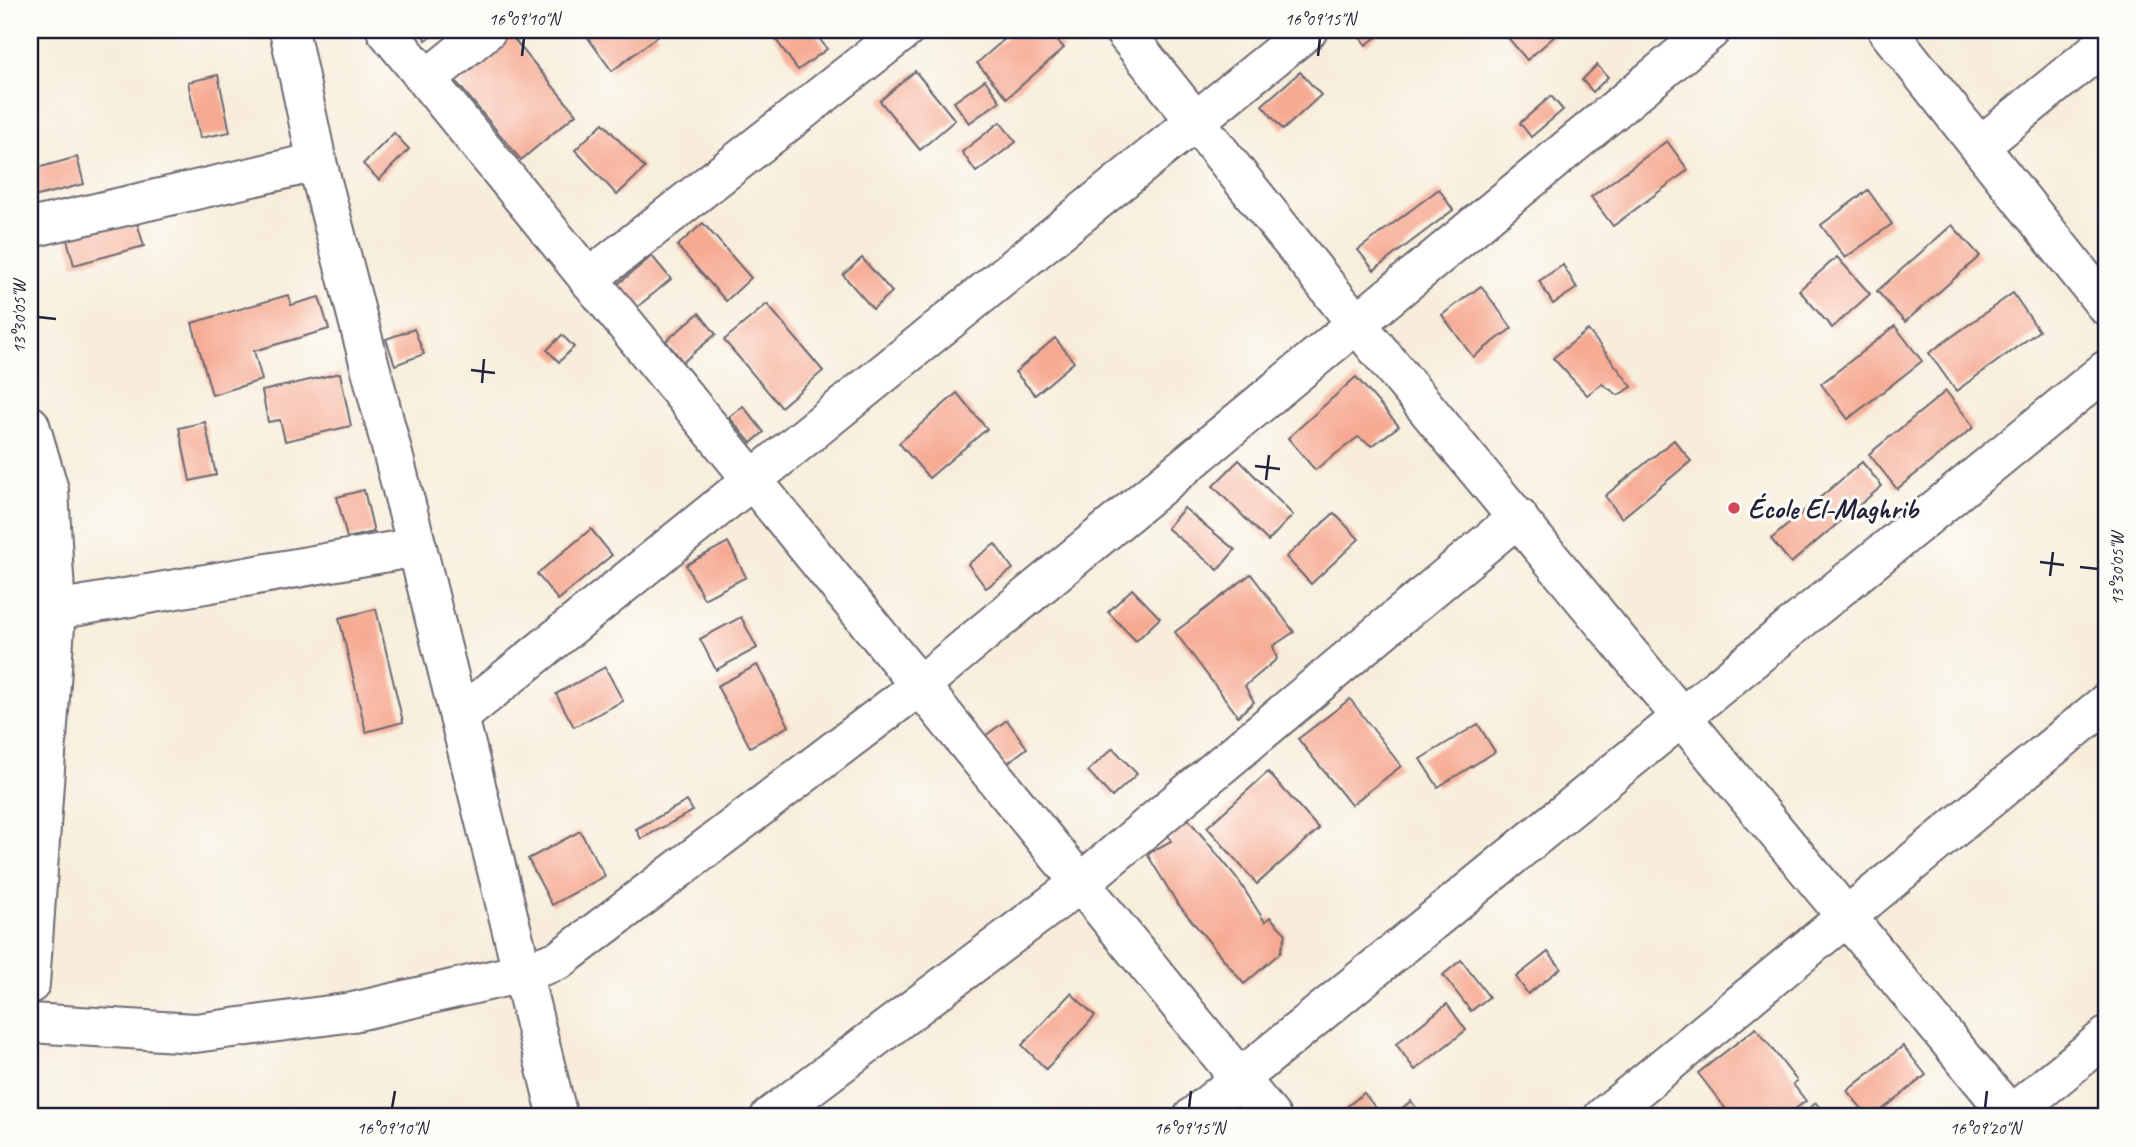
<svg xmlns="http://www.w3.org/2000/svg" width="2136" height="1147" font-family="Caveat,sans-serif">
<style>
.building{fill:#f6aa93}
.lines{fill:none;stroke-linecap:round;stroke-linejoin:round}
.minor-casing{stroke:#6d6973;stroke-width:42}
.major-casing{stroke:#6d6973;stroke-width:42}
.minor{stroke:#fff;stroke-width:38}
.major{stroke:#fff;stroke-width:38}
.ticks{fill:none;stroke:#22223b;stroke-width:2.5}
.poi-dot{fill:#d1495b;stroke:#fdfcf7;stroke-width:2.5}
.labels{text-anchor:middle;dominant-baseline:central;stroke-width:6;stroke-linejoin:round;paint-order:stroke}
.poi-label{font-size:28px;font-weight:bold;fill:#22223b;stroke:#fdfcf7;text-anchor:start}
.neatline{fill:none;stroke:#22223b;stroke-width:2.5}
.ticks-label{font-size:18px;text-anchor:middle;fill:#22223b}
</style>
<rect width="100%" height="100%" fill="#fdfcf7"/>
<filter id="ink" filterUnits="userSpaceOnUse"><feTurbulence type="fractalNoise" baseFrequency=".0143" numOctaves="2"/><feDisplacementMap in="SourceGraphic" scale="14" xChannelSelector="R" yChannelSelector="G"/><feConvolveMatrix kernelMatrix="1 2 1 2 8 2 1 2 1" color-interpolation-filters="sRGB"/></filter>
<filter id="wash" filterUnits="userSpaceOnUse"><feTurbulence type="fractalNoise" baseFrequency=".00686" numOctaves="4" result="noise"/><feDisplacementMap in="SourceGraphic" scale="28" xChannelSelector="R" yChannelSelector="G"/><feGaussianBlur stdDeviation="1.57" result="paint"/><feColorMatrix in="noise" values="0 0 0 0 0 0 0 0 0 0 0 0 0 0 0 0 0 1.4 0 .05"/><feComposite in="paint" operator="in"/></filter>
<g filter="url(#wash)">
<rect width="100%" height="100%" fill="#f7edda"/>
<g id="blocks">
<!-- building -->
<g class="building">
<path d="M419 30H440L426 40Z"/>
<path d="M586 30H653L658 36 612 71 583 31Z"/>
<path d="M769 30H813L827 49 798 70Z"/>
<path d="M1015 30H1048L1064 48 1007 98 977 63Z"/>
<path d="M1354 30H1385L1366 45Z"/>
<path d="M1508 30H1548L1554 37 1527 60 1504 33Z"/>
<path d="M509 33 576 114 521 160 454 79Z"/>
<path d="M1597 65 1608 77 1593 92 1582 80Z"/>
<path d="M915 71 955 120 920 150 880 101Z"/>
<path d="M1300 72 1321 95 1283 130 1262 105Z"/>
<path d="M218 75 230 132 200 138 188 82Z"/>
<path d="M985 80 1000 101 969 123 954 102Z"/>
<path d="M1551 96 1563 110 1531 137 1520 123Z"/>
<path d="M1000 122 1016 142 976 172 962 152Z"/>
<path d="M603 123 645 168 617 195 575 150Z"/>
<path d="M394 133 409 149 379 180 363 164Z"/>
<path d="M1667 141 1688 170 1613 226 1591 197Z"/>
<path d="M77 157 84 184 30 198V170Z"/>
<path d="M1439 189 1453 210 1374 270 1358 250Z"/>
<path d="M1868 190 1892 224 1845 258 1821 225Z"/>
<path d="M134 213 144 246 74 265 65 232Z"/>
<path d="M703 223 751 278 726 301 677 246Z"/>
<path d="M1952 225 1980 256 1905 322 1877 291Z"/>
<path d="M652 256 671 279 636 308 618 284Z"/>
<path d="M1837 257 1870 294 1832 328 1799 290Z"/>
<path d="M862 258 892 292 873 309 843 275Z"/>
<path d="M1563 265 1577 288 1553 304 1539 281Z"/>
<path d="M1481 286 1512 328 1473 357 1442 315Z"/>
<path d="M2013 293 2039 331 1956 391 1929 353Z"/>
<path d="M288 295 291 305 319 297 329 329 254 351 262 380 212 395 192 323Z"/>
<path d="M767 304 823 371 781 407 724 340Z"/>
<path d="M699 313 716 334 683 362 666 341Z"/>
<path d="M1895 326 1922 361 1848 419 1821 384Z"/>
<path d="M414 329 424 354 395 365 386 339Z"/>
<path d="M1588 330 1619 370 1632 387 1618 395 1602 384 1587 395 1553 358Z"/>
<path d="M562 335 574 347 559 362 547 350Z"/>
<path d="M1055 338 1074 362 1035 395 1015 372Z"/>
<path d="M340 373 351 426 285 441 280 420 268 422 262 391Z"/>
<path d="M1356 377 1399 426 1372 446 1358 437 1315 470 1288 438Z"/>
<path d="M1946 391 1974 427 1897 489 1869 454Z"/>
<path d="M957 393 987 429 929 478 899 443Z"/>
<path d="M743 406 764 432 751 443 729 417Z"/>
<path d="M205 422 216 475 190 481 179 428Z"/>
<path d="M1674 440 1691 461 1622 518 1605 496Z"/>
<path d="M1239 460 1293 515 1268 541 1213 486Z"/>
<path d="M1862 462 1882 486 1791 563 1771 539Z"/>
<path d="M364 490 374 532 347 538 337 497Z"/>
<path d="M1184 508 1235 550 1218 570 1167 528Z"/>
<path d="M1334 513 1359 539 1311 584 1286 557Z"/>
<path d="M591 529 612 555 558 600 537 574Z"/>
<path d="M728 542 746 577 704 599 686 565Z"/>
<path d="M995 544 1013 569 986 588 968 564Z"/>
<path d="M1251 574 1294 632 1273 646 1277 659 1245 686 1254 702 1238 716 1175 632Z"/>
<path d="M1132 589 1160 618 1136 641 1108 612Z"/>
<path d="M376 609 403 722 366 732 339 618Z"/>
<path d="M741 617 757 648 716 670 700 639Z"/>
<path d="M757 665 789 726 750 747 717 686Z"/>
<path d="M605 667 623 701 574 727 556 694Z"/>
<path d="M1350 699 1401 766 1351 805 1298 739Z"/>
<path d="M1007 720 1027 748 1006 764 985 736Z"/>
<path d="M1478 724 1495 752 1438 787 1420 759Z"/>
<path d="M1113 748 1137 774 1112 797 1088 771Z"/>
<path d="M1268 772 1319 829 1257 884 1207 827Z"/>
<path d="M687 801 693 811 641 839 636 829Z"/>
<path d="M1179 808 1237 878 1265 922 1270 917 1286 934 1280 953 1244 984 1177 903 1147 854 1171 841 1162 821Z"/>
<path d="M580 831 605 876 552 905 528 859Z"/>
<path d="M1548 952 1561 968 1528 994 1516 977Z"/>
<path d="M1461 960 1489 997 1471 1011 1443 975Z"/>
<path d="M1071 993 1095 1016 1046 1069 1022 1045Z"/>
<path d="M1447 1004 1466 1030 1415 1070 1396 1044Z"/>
<path d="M1756 1028 1797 1081 1793 1084 1806 1101 1784 1117H1732L1698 1073Z"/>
<path d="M1903 1046 1926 1075 1873 1117H1869L1847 1091Z"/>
<path d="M1364 1093 1381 1115 1377 1117H1334Z"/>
<path d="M1411 1101 1423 1117H1391Z"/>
<path d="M1816 1103 1827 1117H1798Z"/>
</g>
</g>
</g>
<g filter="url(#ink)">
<use href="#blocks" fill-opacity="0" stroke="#6d6973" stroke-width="2"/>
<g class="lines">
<defs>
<g id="minor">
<path d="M289 30 317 162 417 547 558 1117"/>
<path d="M1123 30 1356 323 2012 1117"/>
<path d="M1887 30 2106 306"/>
<path d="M427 79 487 30"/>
<path d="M1980 146 2106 43"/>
<path d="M30 228 317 162"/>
<path d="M588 279 905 30"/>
<path d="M30 425 49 490 56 611 30 984"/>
<path d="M33 614 417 547"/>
<path d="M459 717 1308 30"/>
<path d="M30 1023 195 1033 353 1012 522 973 559 960 918 687 1711 30"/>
<path d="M770 1117 1079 884 1518 517"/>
<path d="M1193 1117 2106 370"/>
<path d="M1603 1117 2106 703"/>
<path d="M2008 1117 2106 1037"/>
</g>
<path id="major" d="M386 30 1271 1117"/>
</defs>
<!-- minor casing -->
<use href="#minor" class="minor-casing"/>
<!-- major casing -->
<use href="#major" class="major-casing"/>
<!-- minor -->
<use href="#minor" class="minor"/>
<!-- major -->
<use href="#major" class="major"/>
</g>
</g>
<!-- ticks -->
<path class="ticks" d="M522 56 524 38M1318 56 1320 38M38 317 56 319M471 370 495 373M482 383 484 359M1255 466 1280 469M1266 480 1269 455M2040 562 2064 565M2080 567 2098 569M2050 576 2053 552M392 1108 395 1091M1189 1108 1191 1091M1985 1108 1987 1091"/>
<!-- markers -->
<circle class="poi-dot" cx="1734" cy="508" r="7"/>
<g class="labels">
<!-- poi labels -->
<g class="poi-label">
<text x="1748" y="508">École El-Maghrib</text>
</g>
</g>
<!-- margin -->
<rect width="2136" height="1147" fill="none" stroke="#fdfcf7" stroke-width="77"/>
<rect x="38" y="38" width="2060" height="1070" class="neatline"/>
<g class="ticks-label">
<text x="524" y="25">16°09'10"N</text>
<text x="1320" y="25">16°09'15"N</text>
<text transform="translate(19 317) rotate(-90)" y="6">13°30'05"W</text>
<text transform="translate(2117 569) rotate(-90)" y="6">13°30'05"W</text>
<text x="392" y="1134">16°09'10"N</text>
<text x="1189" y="1134">16°09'15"N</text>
<text x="1985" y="1134">16°09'20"N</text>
</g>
</svg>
